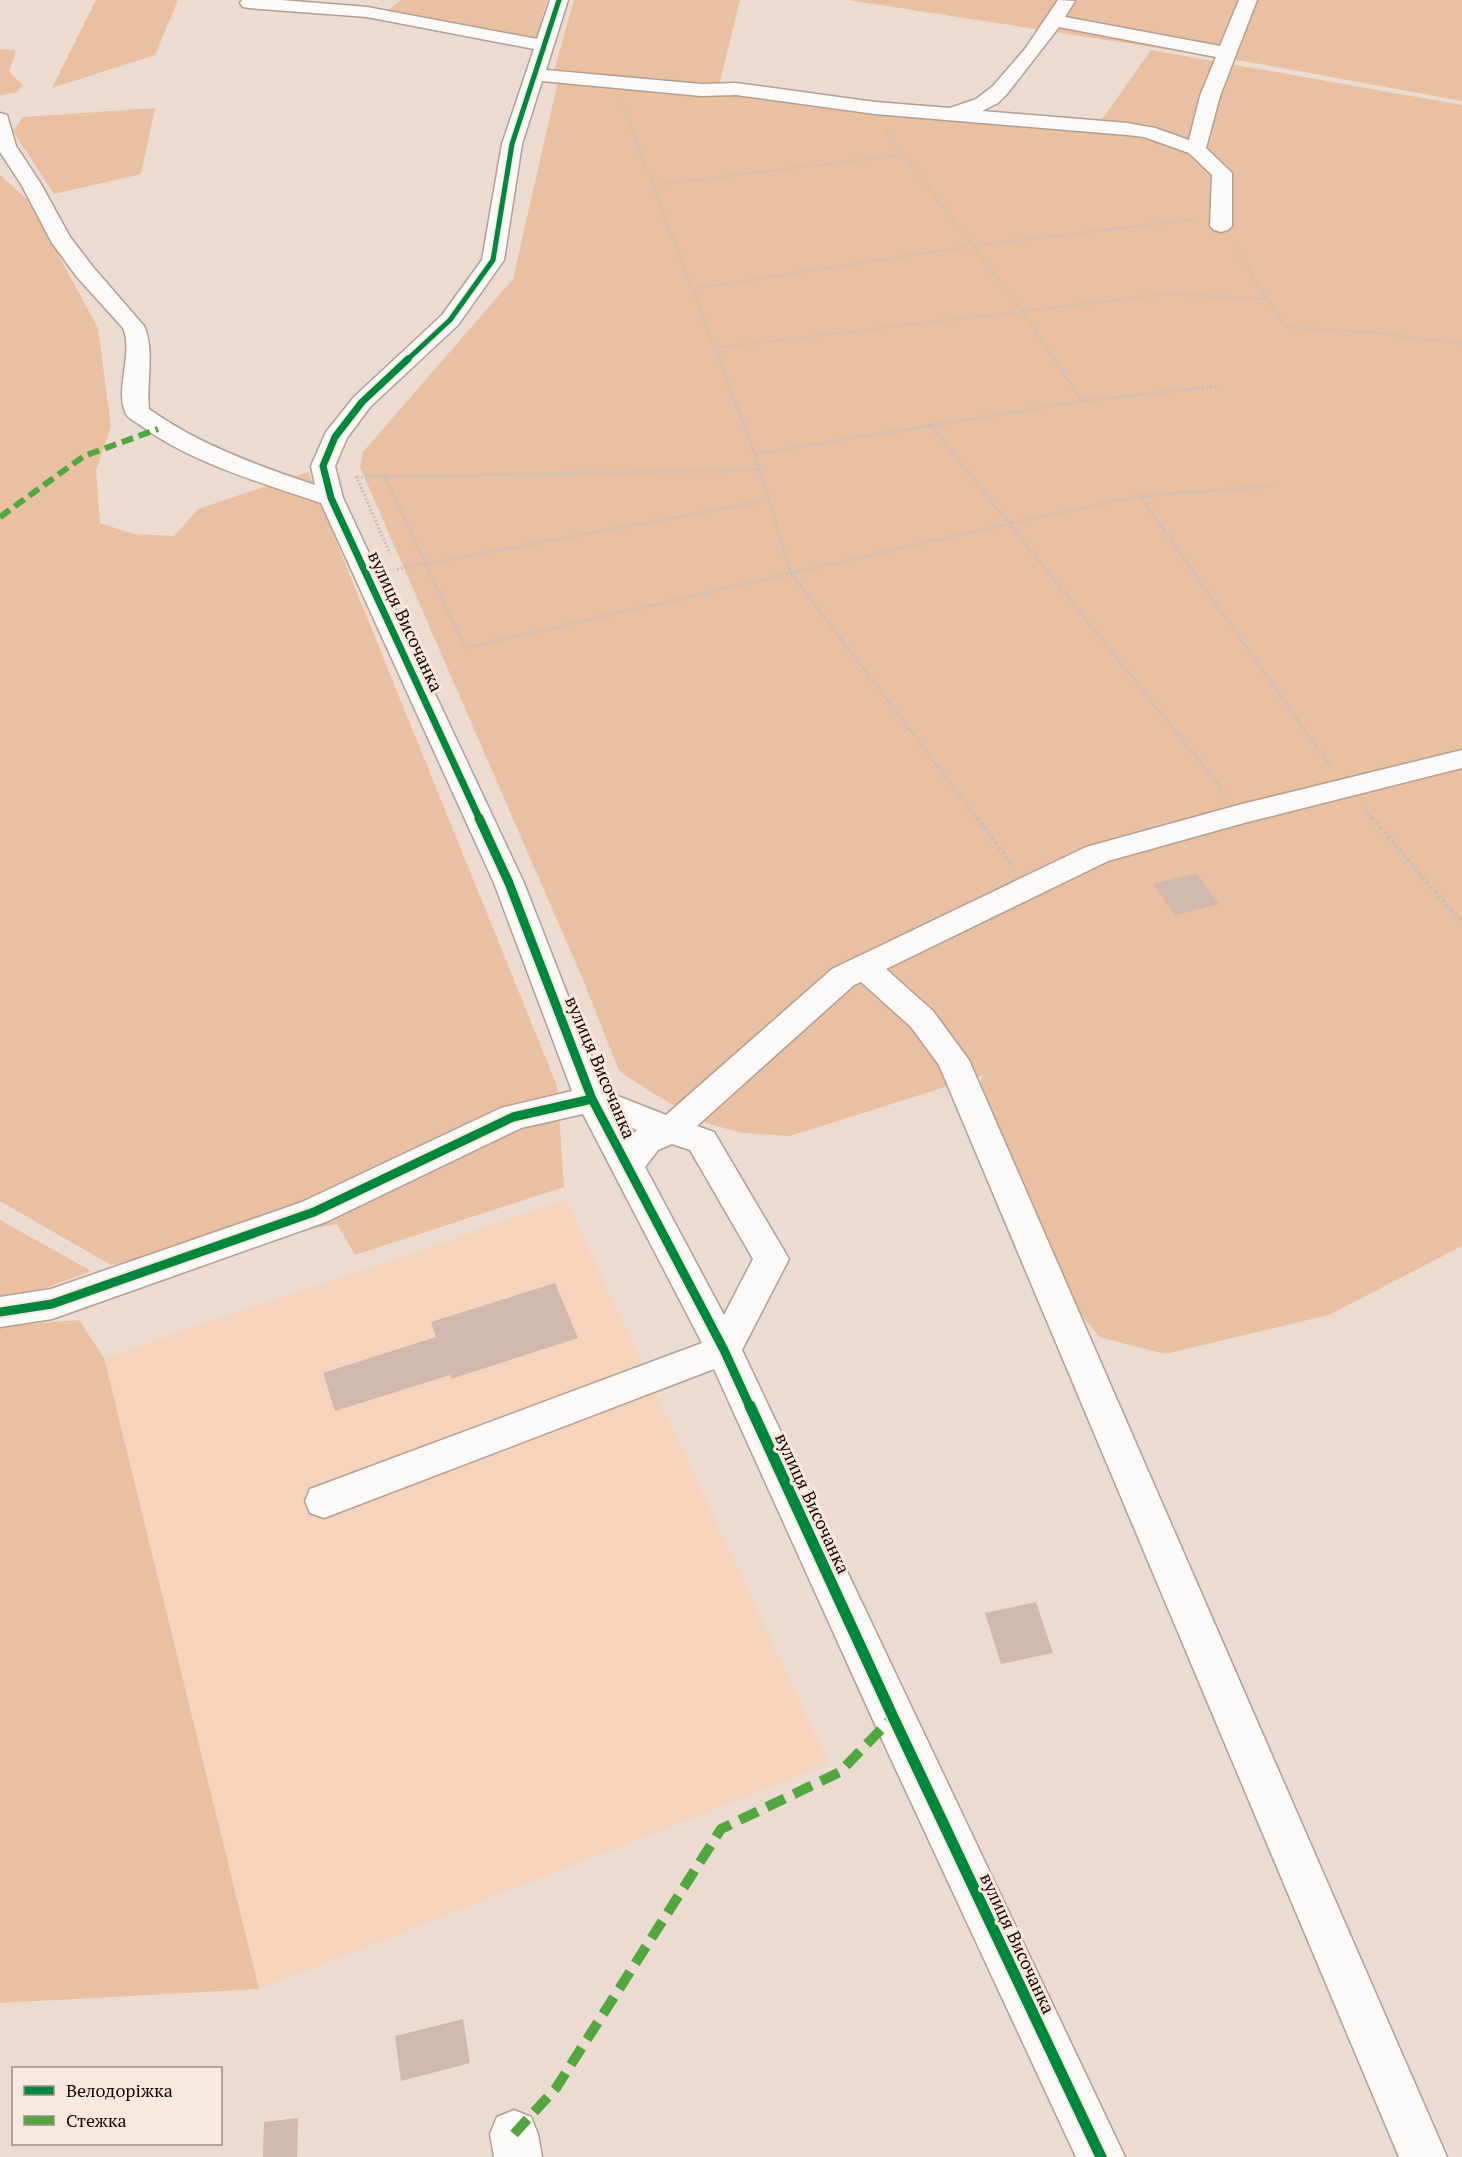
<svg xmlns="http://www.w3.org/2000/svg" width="1462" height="2157" font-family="'PT Serif',serif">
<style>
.built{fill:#f5d3bd}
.green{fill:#eac0a2}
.building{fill:#d0b8af}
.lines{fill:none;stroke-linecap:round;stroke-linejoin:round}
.minor-casing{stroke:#b39f91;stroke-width:3}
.path-far2{stroke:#c6bfbc;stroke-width:2;stroke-dasharray:1.5 1.5;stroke-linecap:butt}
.path-far1{stroke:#c6bfbc;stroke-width:3;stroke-dasharray:2 2;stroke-linecap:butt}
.path{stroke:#c6bfbc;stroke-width:4;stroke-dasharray:3 3;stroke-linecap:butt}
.minor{fill:#fcfaf8;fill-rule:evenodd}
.quiet-far1{stroke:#52a740;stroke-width:6;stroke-dasharray:12 6;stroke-linecap:butt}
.quiet{stroke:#52a740;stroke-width:10;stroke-dasharray:20 10;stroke-linecap:butt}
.cycleway-far3-casing{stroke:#f8e9df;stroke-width:8}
.cycleway-far2-casing{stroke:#f8e9df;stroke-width:10}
.cycleway-far1-casing{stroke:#f8e9df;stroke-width:13}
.cycleway-casing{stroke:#f8e9df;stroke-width:15}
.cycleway-far3{stroke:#00873e;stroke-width:5}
.cycleway-far2{stroke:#00873e;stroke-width:7}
.cycleway-far1{stroke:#00873e;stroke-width:9}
.cycleway{stroke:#00873e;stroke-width:11}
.labels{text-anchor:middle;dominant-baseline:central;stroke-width:6;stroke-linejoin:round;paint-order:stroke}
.street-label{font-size:18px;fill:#1b0400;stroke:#f8e9df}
</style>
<rect width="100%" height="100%" fill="#ebdbd0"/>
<!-- built -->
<path class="built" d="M566 1200 829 1764 259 1989 104 1358Z"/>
<!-- green -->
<g class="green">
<path d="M96 0H178L155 55 52 88Z"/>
<path d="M401 0H547L536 40 386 12Z"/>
<path d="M574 0H740L718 89 554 71Z"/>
<path d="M848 0H1462V101L1261 64Z"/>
<path d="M0 49 16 50 9 72 23 85 16 93 0 95Z"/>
<path d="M1151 50 1462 105V1246L1329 1315 1165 1354 1099 1337 1062 1290 974 1097 983 1075 790 1136 742 1133 706 1123 654 1094 619 1071 584 982 360 467 363 452 513 279 558 81 1096 128Z"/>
<path d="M155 108 141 174 54 194 13 131 23 117Z"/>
<path d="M0 175 29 201 98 328 111 427 96 470 100 523 133 534 174 536 198 509 308 472 557 1086 564 1187 355 1255 337 1224 111 1265 0 1201Z"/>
<path d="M0 1220 91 1271 0 1305Z"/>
<path d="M79 1320 104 1358 259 1989 0 2003V1326Z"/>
</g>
<!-- building -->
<g class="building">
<path d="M1197 873 1219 904 1175 915 1153 884Z"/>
<path d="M555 1283 578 1338 451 1379 450 1375 335 1411 323 1373 436 1337 431 1322Z"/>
<path d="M1036 1602 1053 1653 1001 1664 985 1613Z"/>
<path d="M463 2019 470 2063 401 2081 395 2036Z"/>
<path d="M298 2118 297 2157H263L264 2122Z"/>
</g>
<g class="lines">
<defs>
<g id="minor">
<path d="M242 0H281L367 7 537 39 550 0H568L546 70 701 84 736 83 875 102 950 108 976 99 993 86 1025 49 1058 0 1075 1 1065 17 1220 46 1239 0H1257L1220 96 1206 148 1232 173V226L1228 230 1221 232 1214 230 1210 226 1212 175 1189 153 1144 137 1127 135 875 114 736 95 701 96 542 81 522 144 504 260 458 325 370 407 347 438 335 466 343 498 524 883 605 1091 666 1115 832 969 1086 847 1242 804 1462 750V768L1244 823 1108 861 886 969 933 1011 969 1060 1447 2157H1399L939 1065 911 1027 861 982 854 985 697 1126 714 1132 789 1259 742 1350 1125 2157H1076L878 1731 714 1369 324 1518 310 1513 305 1501 310 1489 702 1343 583 1114 521 1128 326 1222 52 1319 0 1327V1297L51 1289 302 1202 501 1108 572 1091 494 883 321 503C260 482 193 464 140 425 136 422 129 419 126 414 114 391 134 353 123 328L77 277 52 243 21 184 0 152V113L7 115 16 146 41 184 70 237 93 267 144 326C155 350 146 383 149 409 199 445 257 465 315 485L311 466 326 432 354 397 442 315 482 260 502 144 534 49 367 17 249 8 243 7 240 3ZM1059 27 1216 57 1200 96 1189 140 1155 128 1127 123 982 111 998 103 1007 94ZM622 1124 637 1130 629 1138ZM672 1144 690 1150 753 1259 724 1315 645 1167 658 1150Z"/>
<path d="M514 2110 531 2117 538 2134 542 2157H494L490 2134 497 2117Z"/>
</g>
</defs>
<!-- minor casing -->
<use href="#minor" class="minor-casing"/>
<!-- path-far2 -->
<g class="path-far2">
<path d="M622 103 719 360"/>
<path d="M885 130 1023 312 1055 360"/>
<path d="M652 185 903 155"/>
<path d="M1233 245 1285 327 1379 333 1462 344"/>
<path d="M691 289 972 246 1195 219"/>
<path d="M714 348 1167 294 1269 299"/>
</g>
<!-- path-far1 -->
<g class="path-far1">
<path d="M719 359 755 454 791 573 978 820"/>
<path d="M1054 359 1082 401"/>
<path d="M931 426 1225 793"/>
<path d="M755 454 1082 401 1221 386"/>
<path d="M384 475 465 648 1011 523 1140 496 1273 486"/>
<path d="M356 476 390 554"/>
<path d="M357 477 760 470"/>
<path d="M1140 496 1330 766"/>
<path d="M397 569 769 500"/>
<path d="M1363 808 1373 820"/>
</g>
<!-- path -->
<g class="path">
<path d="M977 818 1012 865"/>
<path d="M1372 818 1462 923"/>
</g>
<!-- minor -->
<use href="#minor" class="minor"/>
<!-- quiet-far1 -->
<path class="quiet-far1" d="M0 517 84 456 158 429"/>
<!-- quiet -->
<path class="quiet" d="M514 2134 556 2088 721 1829 840 1772 893 1717"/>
<defs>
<path id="cycleway-far3" d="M407 360 450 320 493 260 512 144 559 0"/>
<path id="cycleway-far2" d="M408 359 362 402 335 437 323 466 331 498 480 820"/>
<g id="cycleway-far1">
<path d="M479 818 509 883 592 1099 724 1350 750 1407"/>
<path d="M0 1312 52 1304 314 1212 513 1117 592 1099"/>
</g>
<path id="cycleway" d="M750 1406 893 1717 1101 2157"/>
</defs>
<!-- cycleway-far3 casing -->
<use href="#cycleway-far3" class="cycleway-far3-casing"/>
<!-- cycleway-far2 casing -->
<use href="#cycleway-far2" class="cycleway-far2-casing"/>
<!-- cycleway-far1 casing -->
<use href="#cycleway-far1" class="cycleway-far1-casing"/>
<!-- cycleway casing -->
<use href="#cycleway" class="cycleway-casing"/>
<!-- cycleway-far3 -->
<use href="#cycleway-far3" class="cycleway-far3"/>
<!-- cycleway-far2 -->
<use href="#cycleway-far2" class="cycleway-far2"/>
<!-- cycleway-far1 -->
<use href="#cycleway-far1" class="cycleway-far1"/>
<!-- cycleway -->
<use href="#cycleway" class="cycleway"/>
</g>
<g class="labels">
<!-- street labels -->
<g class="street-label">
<text transform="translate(406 621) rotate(65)">вулиця Височанка</text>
<text transform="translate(601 1067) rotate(67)">вулиця Височанка</text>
<text transform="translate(813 1503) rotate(65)">вулиця Височанка</text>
<text transform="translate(1018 1943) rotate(65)">вулиця Височанка</text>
</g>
</g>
<!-- legend -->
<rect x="12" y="2067" width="210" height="78" fill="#f8e9df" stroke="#a08d86" stroke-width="1.5"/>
<rect x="24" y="2086" width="30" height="9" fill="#00873e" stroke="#a08d86" stroke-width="1.5"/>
<text x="66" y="2097" font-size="18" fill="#1b0400">Велодоріжка</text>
<rect x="24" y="2116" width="30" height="9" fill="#52a740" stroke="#a08d86" stroke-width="1.5"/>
<text x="66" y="2127" font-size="18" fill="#1b0400">Стежка</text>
</svg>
